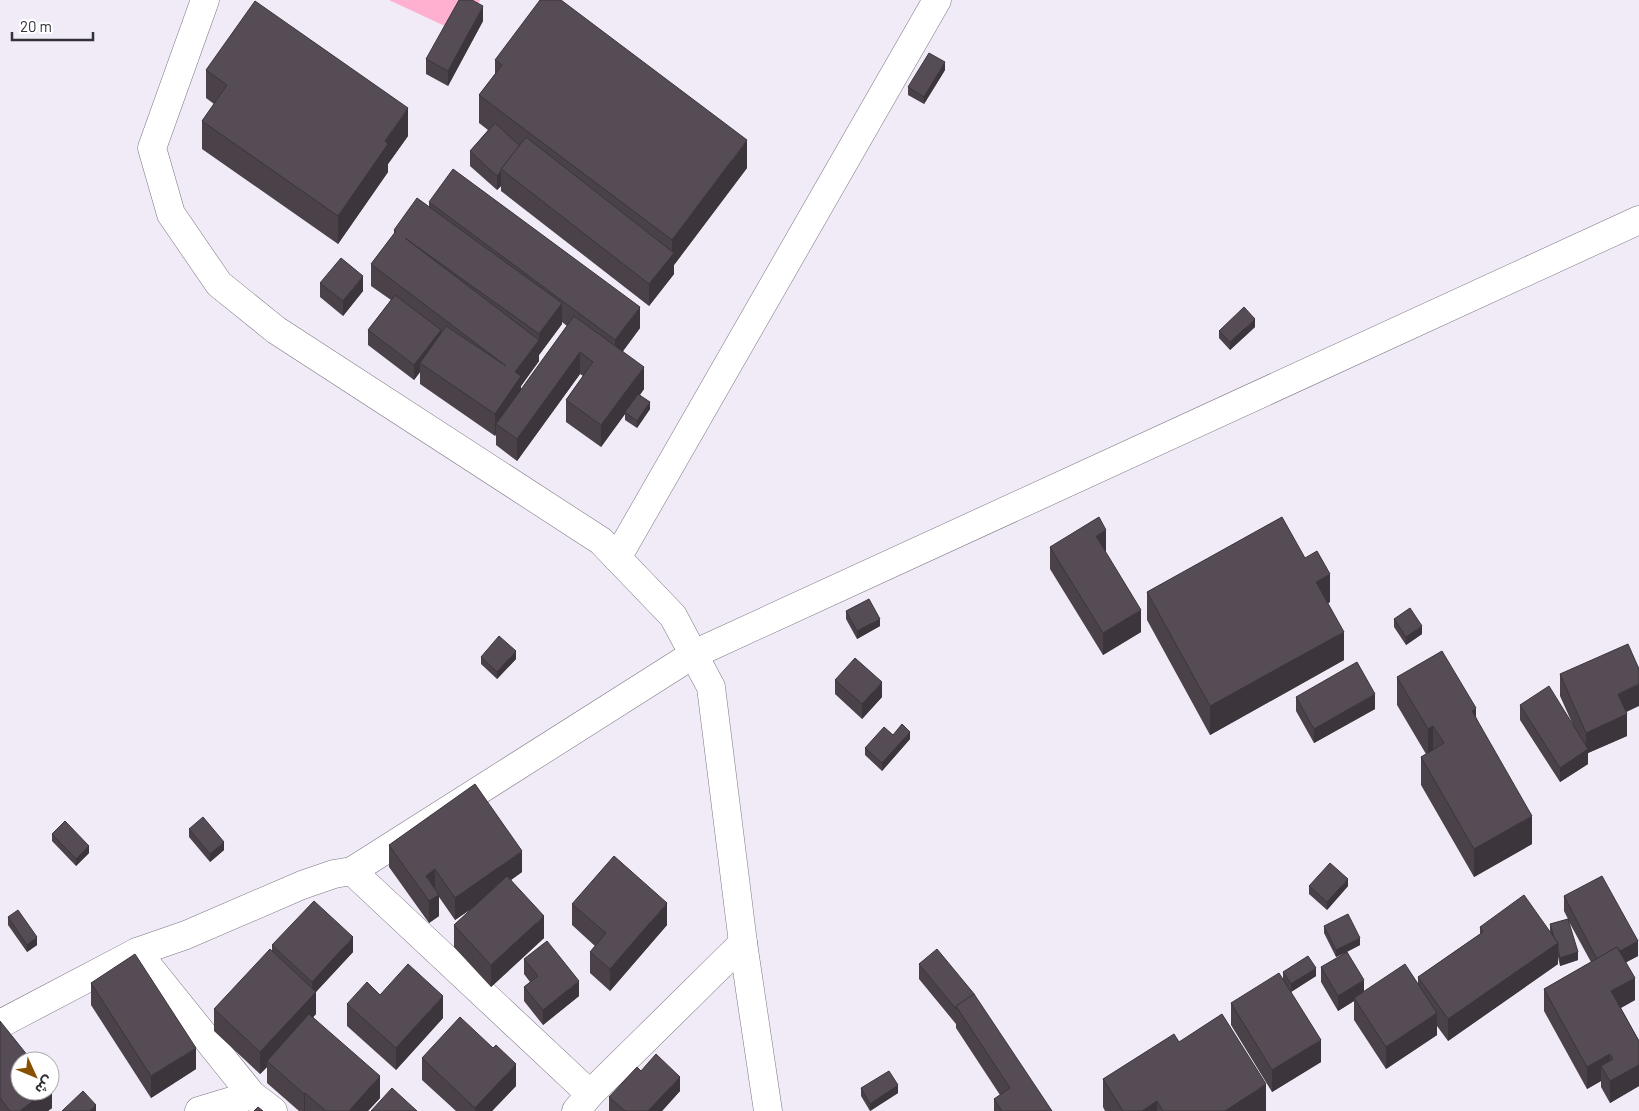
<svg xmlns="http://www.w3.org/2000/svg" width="1639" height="1111" font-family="Barlow,'Noto Sans Arabic',sans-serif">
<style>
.pitch{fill:#ffb0d0}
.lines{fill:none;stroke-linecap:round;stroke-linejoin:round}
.minor-casing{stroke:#7b7681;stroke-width:29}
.minor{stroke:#fff;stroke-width:28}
.wall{fill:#4a4149;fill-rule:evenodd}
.shaded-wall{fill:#3c353c}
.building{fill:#564c55;stroke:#3c353c}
</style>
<rect width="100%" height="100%" fill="#f1ebf8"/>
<!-- pitch -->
<path class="pitch" d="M389 0H480L464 35Z"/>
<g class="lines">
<defs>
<g id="minor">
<path d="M205 0 152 148 171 214 219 284 276 330 601 541 673 616 711 687 743 943 768 1111"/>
<path d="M617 558 937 0"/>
<path d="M352 871 694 654 1639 220"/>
<path d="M137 952 252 1095 273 1111"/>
<path d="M0 1024 137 952 186 935 302 885 334 874 352 871 590 1094"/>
<path d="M199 1111 252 1095"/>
<path d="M576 1111 590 1094 743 943"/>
</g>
</defs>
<!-- minor casing -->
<use href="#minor" class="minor-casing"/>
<!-- minor -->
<use href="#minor" class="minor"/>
</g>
<!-- wall -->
<g class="wall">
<path d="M483 21 448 86 426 74V59Z"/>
<path d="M495 60 747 168 674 265V274L649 306 501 191V186L497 190 470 166V151L488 130 479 123V95L495 74Z"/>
<path d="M206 70 408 136 388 164V172L338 244 202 149V121L214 104 206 98Z"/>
<path d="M945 70 924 104 908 95V87Z"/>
<path d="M429 202 640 328 623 351 644 389 640 395 650 409 637 428 625 420V414L601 447 566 422V400L583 376 580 374 517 461 496 445V434L495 436 420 384V372L414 380 368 345V330L391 300 371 286V264L394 234V230L429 207ZM562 322 567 326 521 390V386L539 361V355L562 324Z"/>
<path d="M320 283 363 291 343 316 320 297Z"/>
<path d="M1255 327 1230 350 1219 338V331Z"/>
<path d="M1050 547 1106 551 1105 552 1141 632 1103 655 1050 569Z"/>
<path d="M1147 592 1330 602 1328 603 1344 660 1210 735 1147 620Z"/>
<path d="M846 611 880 626 857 639 846 619Z"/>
<path d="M1394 619 1422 634 1406 645 1394 627Z"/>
<path d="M481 657 516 659 497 679 481 664Z"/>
<path d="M1560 674 1626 712 1627 736 1588 753V764L1560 782 1520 720V705L1573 725 1560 696Z"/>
<path d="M1397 677 1476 717 1532 844 1474 877 1421 785V757L1426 754 1397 705Z"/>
<path d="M835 680 882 697 862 719 835 694Z"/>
<path d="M1296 697 1375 709 1314 743 1296 711Z"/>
<path d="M893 735 910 739 882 771 865 755V748Z"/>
<path d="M189 829 224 850 210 862 189 837Z"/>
<path d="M52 834 89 853 76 866 52 841Z"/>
<path d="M389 845 522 872 511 880 544 938 491 987 454 947V925L473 908 455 920 439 897V916L429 923 389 867Z"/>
<path d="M1309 886H1348L1327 910 1309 894Z"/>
<path d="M1564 896 1638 956 1626 962 1635 1000 1621 1008 1639 1041V1086L1610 1103 1601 1087V1081L1587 1089 1544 1011V989L1591 962 1568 920 1578 960 1560 966 1558 957V964L1448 1041 1437 1026V1035L1386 1069 1354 1020V1001L1338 1011 1321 982V967L1347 952 1336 957 1324 933V926L1360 945 1347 952 1364 992 1418 985V977L1480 934V927L1550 932V924L1568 919 1564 911Z"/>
<path d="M572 904 667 925 610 991 590 973V952L595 946 572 925Z"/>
<path d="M8 917 37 945 27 952 8 925Z"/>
<path d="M272 945 353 952 316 992V1014L313 1017 380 1098 368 1111H299L267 1083V1067L260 1074 214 1031V1009L272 951Z"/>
<path d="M524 959 579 996 543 1025 524 1001V987L530 982 524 974Z"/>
<path d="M919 964 1052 1111H994V1099L1000 1095 956 1028V1024L919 979Z"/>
<path d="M1283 972 1316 976 1291 992 1321 1062 1272 1092 1231 1025V1003L1283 979Z"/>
<path d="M91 983 196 1069 151 1098 91 1005Z"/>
<path d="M380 995 443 1018 396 1070 347 1026V1004Z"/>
<path d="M0 1021 52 1108 48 1111H0Z"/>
<path d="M1179 1042 1266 1111H1105L1103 1107V1079Z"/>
<path d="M422 1058 516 1086 492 1111H456L422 1080Z"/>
<path d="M641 1071 680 1091 662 1111H609V1097Z"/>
<path d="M861 1088 898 1093 870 1111 861 1096Z"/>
</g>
<!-- shaded-wall -->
<g class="shaded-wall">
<path d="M483 6V21L448 86V71Z"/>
<path d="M945 62V70L924 104V97Z"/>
<path d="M408 108V136L388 164V172L338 244V216L385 141Z"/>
<path d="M747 140V168L674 265V274L649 306V284L672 255V240Z"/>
<path d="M501 171V186L497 190V176Z"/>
<path d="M363 276V291L343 316V301Z"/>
<path d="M562 303V324L539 355V361L521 386V398L496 424V434L495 436V414L515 372 539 340V334Z"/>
<path d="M640 307V328L615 362V340Z"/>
<path d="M1255 319V327L1230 350V342Z"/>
<path d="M441 330V345L420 363V372L414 380V365Z"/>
<path d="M580 352V374L517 461V439Z"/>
<path d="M644 367V389L626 413 625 412V414L601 447V425Z"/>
<path d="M650 402V409L637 428V421Z"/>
<path d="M1106 530V551L1096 558V536Z"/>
<path d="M1330 574V602L1316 610V582Z"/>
<path d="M1141 610V632L1103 655V633Z"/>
<path d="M880 619V626L857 639V631Z"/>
<path d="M1422 626V634L1406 645V637Z"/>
<path d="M1344 632V660L1210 735V706Z"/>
<path d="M516 651V659L497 679V672Z"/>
<path d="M882 682V697L862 719V704Z"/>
<path d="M1639 684V706L1618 716V694Z"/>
<path d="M1375 694V709L1314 743V729Z"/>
<path d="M1476 708V737L1472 711Z"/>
<path d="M1627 714V736L1588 753V764L1560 782V768L1586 751V733Z"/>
<path d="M1433 726V754L1428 757V729Z"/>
<path d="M910 732V739L882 771V763Z"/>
<path d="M1532 816V844L1474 877V849Z"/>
<path d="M224 842V850L210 862V854Z"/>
<path d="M89 846V853L76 866V859Z"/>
<path d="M522 851V872L455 920V898Z"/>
<path d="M435 869V891L426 898V876Z"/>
<path d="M1348 879V886L1327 910V902Z"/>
<path d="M439 895V916L429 923V901Z"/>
<path d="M667 903V925L610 991V969Z"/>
<path d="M544 916V938L491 987V965Z"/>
<path d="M37 937V945L27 952V945Z"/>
<path d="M353 937V952L312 996V982Z"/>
<path d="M1360 938V945L1336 957V950Z"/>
<path d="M1638 941V956L1599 977V962Z"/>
<path d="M1558 943V964L1448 1041V1019Z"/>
<path d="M1578 952V960L1560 966V958Z"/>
<path d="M1316 968V976L1291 992V984Z"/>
<path d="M1635 978V1000L1611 1013V991Z"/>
<path d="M1364 980V995L1354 998V1001L1338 1011V996Z"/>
<path d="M579 981V996L543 1025V1010Z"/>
<path d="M316 992V1014L270 1064 267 1061V1067L260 1074V1052Z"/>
<path d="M443 996V1018L396 1070V1048Z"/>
<path d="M1437 1013V1035L1386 1069V1047Z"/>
<path d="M1321 1040V1062L1272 1092V1070Z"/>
<path d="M196 1048V1069L151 1098V1076Z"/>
<path d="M1610 1054V1076L1601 1066V1081L1587 1089V1067Z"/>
<path d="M516 1064V1086L492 1111H475V1108Z"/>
<path d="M1639 1065V1086L1610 1103V1081Z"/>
<path d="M380 1076V1098L368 1111H349Z"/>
<path d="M680 1077V1091L662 1111H648Z"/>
<path d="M1266 1084V1111H1225Z"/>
<path d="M898 1085V1093L870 1111V1104Z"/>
<path d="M52 1086V1108L48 1111H20L46 1091H50V1088Z"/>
<path d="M305 1093V1111H304V1094Z"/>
<path d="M1157 1101V1111H1142Z"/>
<path d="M96 1105V1111H90Z"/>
</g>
<!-- building -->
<g class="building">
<path d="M459 0H472L483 6 448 71 426 59Z"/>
<path d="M540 0H561L747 140 672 240 479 95 502 65 495 60Z"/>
<path d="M255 1 408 108 385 141 388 144 338 216 202 121 227 85 206 70Z"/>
<path d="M929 53 945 62 924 97 908 87Z"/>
<path d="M495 123 520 146 501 169V171L497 176 470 151Z"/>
<path d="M526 137 674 253 649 284 501 169Z"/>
<path d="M453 169 640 307 615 340 429 202Z"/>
<path d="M417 198 562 303 539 334 405 238 539 340 515 372 521 376 495 414 420 363 446 326 506 366 371 264 396 231 394 230Z"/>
<path d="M341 258 363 276 343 301 320 283Z"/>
<path d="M395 295 441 330 414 365 368 330Z"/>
<path d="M1244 307 1255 319 1230 342 1219 331Z"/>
<path d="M574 316 644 367 601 425 566 400 593 362 580 352 517 439 496 424Z"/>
<path d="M638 394 650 402 637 421 625 412Z"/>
<path d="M1099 517 1106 530 1096 536 1141 610 1103 633 1050 547Z"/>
<path d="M1282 517 1305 558 1317 551 1330 574 1316 582 1344 632 1210 706 1147 592Z"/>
<path d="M869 599 880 619 857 631 846 611Z"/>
<path d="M1410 608 1422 626 1406 637 1394 619Z"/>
<path d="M499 636 516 651 497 672 481 657Z"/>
<path d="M1628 644 1639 669V684L1618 694 1627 714 1586 733 1560 674Z"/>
<path d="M1442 651 1476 708 1472 711 1532 816 1474 849 1421 757 1444 743 1433 726 1428 729 1397 677Z"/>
<path d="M855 658 882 682 862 704 835 680Z"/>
<path d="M1357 662 1375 694 1314 729 1296 697Z"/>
<path d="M1549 686 1588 749 1560 768 1520 705Z"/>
<path d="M902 724 910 732 882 763 865 748 884 727 893 735Z"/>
<path d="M475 784 522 851 455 898 435 869 426 876 439 895 429 901 389 845Z"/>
<path d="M203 817 224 842 210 854 189 829Z"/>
<path d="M65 821 89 846 76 859 52 834Z"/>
<path d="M614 856 667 903 610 969 590 952 606 933 572 904Z"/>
<path d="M1330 863 1348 879 1327 902 1309 886Z"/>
<path d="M507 876 544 916 491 965 454 925Z"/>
<path d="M1602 876 1638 941 1620 951 1617 947 1597 959 1564 896Z"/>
<path d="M1524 895 1558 943 1448 1019 1418 977 1483 932 1480 927Z"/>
<path d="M314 901 353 937 312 982 272 945Z"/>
<path d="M18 910 37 937 27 945 8 917Z"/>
<path d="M1348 914 1360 938 1336 950 1324 926Z"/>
<path d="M1568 919 1578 952 1560 958 1558 950V943L1554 937 1550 924Z"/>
<path d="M547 941 579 981 543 1010 524 987 538 976 524 959Z"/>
<path d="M1617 947 1635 978 1611 991 1639 1041V1065L1610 1081 1601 1066 1613 1059 1610 1054 1587 1067 1544 989Z"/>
<path d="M270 949 316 992 260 1052 214 1009Z"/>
<path d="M937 949 975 995 974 994 956 1006V1009L919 964Z"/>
<path d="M1347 952 1364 980 1338 996 1321 967Z"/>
<path d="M135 954 196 1048 151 1076 91 983Z"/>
<path d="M1308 956 1316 968 1291 984 1283 972Z"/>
<path d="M408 964 443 996 396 1048 347 1004 367 982 380 995Z"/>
<path d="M1405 964 1437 1013 1386 1047 1354 998Z"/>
<path d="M1279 973 1321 1040 1272 1070 1231 1003Z"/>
<path d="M974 994 1052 1111H1002L994 1099 1010 1088 956 1006Z"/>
<path d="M309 1014 380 1076 349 1111H326L305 1093 304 1094 267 1061Z"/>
<path d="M1222 1014 1266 1084 1225 1111H1163L1157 1101 1142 1111H1123L1103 1079 1174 1034 1179 1042Z"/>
<path d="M460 1017 493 1048 496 1045 516 1064 475 1108 422 1058Z"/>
<path d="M0 1021 32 1061H20V1091H46L20 1111H10L0 1098Z"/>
<path d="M656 1054 680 1077 648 1111H625L609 1097 637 1067 641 1071Z"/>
<path d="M889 1071 898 1085 870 1104 861 1088Z"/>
<path d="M392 1088 417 1111H371Z"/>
<path d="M83 1091 96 1105 90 1111H62Z"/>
<path d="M258 1107 263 1111H254Z"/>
</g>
<!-- north arrow -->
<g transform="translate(35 1076) rotate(134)"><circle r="24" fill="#ffffff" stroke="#adacaf"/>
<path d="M0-4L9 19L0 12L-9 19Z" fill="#885003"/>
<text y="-8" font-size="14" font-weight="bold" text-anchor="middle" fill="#333036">ش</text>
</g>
<!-- scale -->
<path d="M12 32v8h81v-8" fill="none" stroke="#333036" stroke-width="2.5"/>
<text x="20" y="32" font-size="15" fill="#333036" stroke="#ffffff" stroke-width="4" paint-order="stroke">20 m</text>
</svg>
